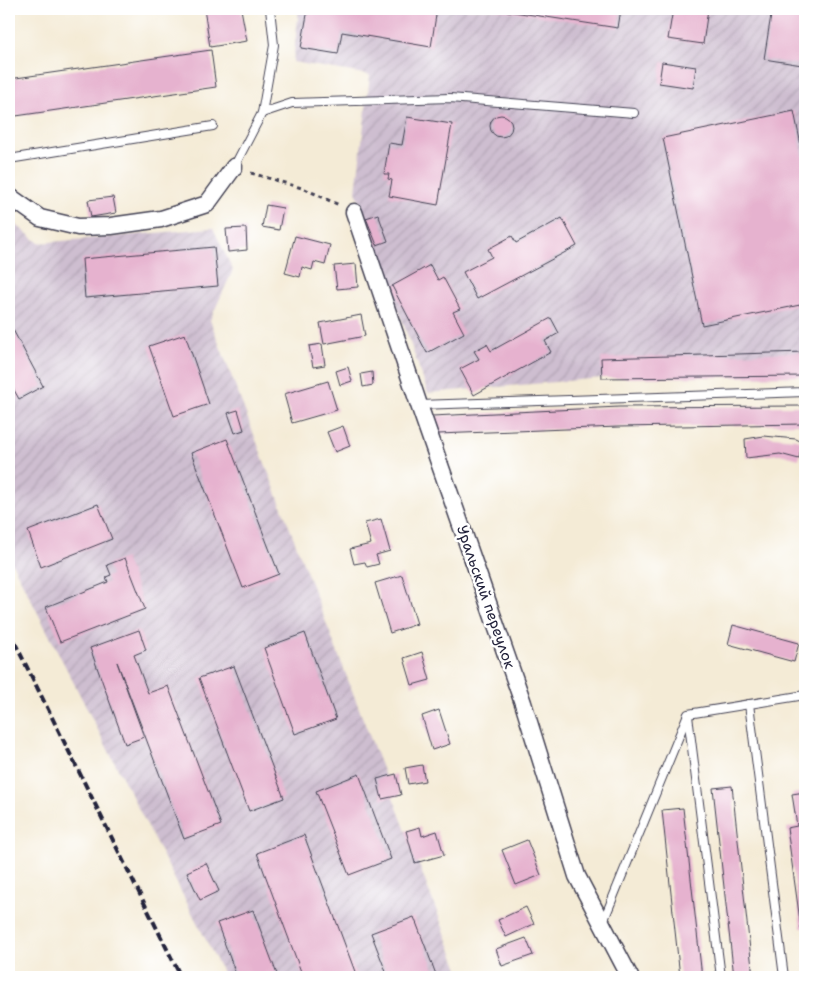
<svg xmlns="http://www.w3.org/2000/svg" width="814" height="986" font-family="'Shantell Sans',sans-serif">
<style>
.industrial{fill:url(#industrial-furrows)}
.building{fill:#e6b2cf}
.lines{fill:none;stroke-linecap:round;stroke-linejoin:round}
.lane-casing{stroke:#424052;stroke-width:10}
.street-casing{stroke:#424052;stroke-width:19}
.path{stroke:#424052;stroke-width:3;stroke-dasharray:4 4;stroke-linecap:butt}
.lane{stroke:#fff;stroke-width:8}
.street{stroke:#fff;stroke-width:16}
.rail{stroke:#22223b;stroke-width:4;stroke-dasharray:8 4;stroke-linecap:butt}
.labels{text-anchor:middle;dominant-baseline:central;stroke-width:5;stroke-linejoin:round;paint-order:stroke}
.street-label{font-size:15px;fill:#22223b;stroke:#fff}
</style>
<defs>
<pattern id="industrial-furrows" width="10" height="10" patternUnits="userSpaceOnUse" patternTransform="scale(1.25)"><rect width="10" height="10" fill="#cebed0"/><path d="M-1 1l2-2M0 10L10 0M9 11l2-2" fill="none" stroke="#b1a3b4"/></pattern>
</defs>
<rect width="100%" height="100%" fill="#fff"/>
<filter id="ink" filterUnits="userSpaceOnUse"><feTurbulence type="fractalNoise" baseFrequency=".02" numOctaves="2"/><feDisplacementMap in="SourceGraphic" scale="10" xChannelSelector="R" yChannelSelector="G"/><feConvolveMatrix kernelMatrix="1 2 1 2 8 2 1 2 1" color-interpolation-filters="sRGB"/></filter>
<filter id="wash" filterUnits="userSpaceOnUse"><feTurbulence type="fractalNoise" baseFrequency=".0096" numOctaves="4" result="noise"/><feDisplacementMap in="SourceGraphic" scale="20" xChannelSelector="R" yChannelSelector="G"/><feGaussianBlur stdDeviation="1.12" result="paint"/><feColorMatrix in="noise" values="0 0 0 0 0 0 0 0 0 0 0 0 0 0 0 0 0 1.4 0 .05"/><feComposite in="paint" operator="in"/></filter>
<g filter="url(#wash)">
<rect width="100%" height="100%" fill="#f4ebd6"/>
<!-- industrial -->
<g class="industrial">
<path d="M299 9H805V376L602 378 428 393 356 191 370 75 293 62Z"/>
<path d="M9 219 39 243 213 228 233 270 210 320 462 977H225L9 557Z"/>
</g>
<g id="blocks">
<!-- building -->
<g class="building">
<path d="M204 9H241L247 41 210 47Z"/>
<path d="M308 9H437L431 47 342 32 338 54 301 48Z"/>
<path d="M494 9H621L618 28Z"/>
<path d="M673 9H708L703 44 668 39Z"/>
<path d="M772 9H805V61L803 60 802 65 764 59Z"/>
<path d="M211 50 216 87 9 117V79Z"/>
<path d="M662 62 696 67 693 88 659 83Z"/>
<path d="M794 111 805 165V304L702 325 663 138Z"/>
<circle cx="501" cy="126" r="11"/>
<path d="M407 117 452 124 438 205 389 196 392 180 388 179 389 174H384L389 143 402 145Z"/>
<path d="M113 197 116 213 91 217 88 200Z"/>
<path d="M266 205 283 208 279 230 262 227Z"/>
<path d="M378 214 388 241 377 245 366 218Z"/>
<path d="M562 218 577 246 477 299 463 272 492 257 488 249 512 236 516 243Z"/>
<path d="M246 228 247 250 228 252 226 229Z"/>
<path d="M295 236 330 245 325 265 314 262 312 270 302 267 300 277 285 273Z"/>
<path d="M214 247 218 286 85 298 82 259Z"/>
<path d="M356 264 358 287 337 289 334 266Z"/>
<path d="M430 265 438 280 443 277 460 309 453 312 464 333 427 353 392 286Z"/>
<path d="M361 315 365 336 324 344 320 323Z"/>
<path d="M551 318 559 333 545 341 551 352 474 395 460 369 479 359 474 351 487 344 491 351Z"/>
<path d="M12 328 43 386 19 399 9 381V329Z"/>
<path d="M185 334 209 404 174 416 149 346Z"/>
<path d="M322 344 325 365 313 367 309 346Z"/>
<path d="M805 352V376L602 378 601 358Z"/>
<path d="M348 367 352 381 340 385 336 371Z"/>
<path d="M372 372 373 385 363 387 361 374Z"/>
<path d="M328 381 337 410 292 423 284 394Z"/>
<path d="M805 406V424L618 427 438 434 432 416 619 407Z"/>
<path d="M238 410 244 430 235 433 228 413Z"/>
<path d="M343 426 350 446 335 452 327 432Z"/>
<path d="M764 436 796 439 802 442 799 459 780 454 746 458 745 439Z"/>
<path d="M227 439 279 574 243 588 191 453Z"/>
<path d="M98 504 112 539 41 567 28 531Z"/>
<path d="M381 519 390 551 376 555 379 564 367 567 365 562 354 564 350 549 371 544 365 523Z"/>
<path d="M125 558 145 609 60 642 46 607 108 582 106 577 111 575 107 565Z"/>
<path d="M402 575 417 624 390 633 375 583Z"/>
<path d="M733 625 799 643 794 662 728 644Z"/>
<path d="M139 630 146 650 134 655 148 693 168 686 221 825 184 839 117 662 144 737 125 744 90 648Z"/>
<path d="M305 633 336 719 295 734 264 648Z"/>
<path d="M422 652 430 680 412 685 404 658Z"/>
<path d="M234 666 284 798 249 811 199 678Z"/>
<path d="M439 710 450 744 432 750 422 716Z"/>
<path d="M422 765 425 781 408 784 405 768Z"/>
<path d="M359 774 391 859 349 875 316 791Z"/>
<path d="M396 774 401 795 382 799 377 779Z"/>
<path d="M732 786 753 977H734L713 788Z"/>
<path d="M805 792V928H801L787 828 797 826 792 794Z"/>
<path d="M683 808 702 977H680L662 810Z"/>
<path d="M420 827 422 836 437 831 444 855 415 863 406 831Z"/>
<path d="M304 835 357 977H303L257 853Z"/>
<path d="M527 840 541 875 516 885 502 850Z"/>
<path d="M206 863 219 891 200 900 187 872Z"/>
<path d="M526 907 534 924 506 937 498 920Z"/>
<path d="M253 910 278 977H237L217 923Z"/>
<path d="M414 917 437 977H388L371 933Z"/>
<path d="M526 938 533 955 502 966 496 949Z"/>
</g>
</g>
</g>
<g filter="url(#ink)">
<use href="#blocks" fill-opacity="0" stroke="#424052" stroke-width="1"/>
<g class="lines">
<defs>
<g id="lane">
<path d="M262 113 274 45 270 9"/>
<path d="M9 159 213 126"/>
<path d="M234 167 262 113 292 103 450 98 634 113"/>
<path d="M419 405 805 392"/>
<path d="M749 704 784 977"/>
<path d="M688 716 721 977"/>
<path d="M603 922 688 714 805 695"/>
</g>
<g id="street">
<path d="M9 196 40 218 78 227 111 226 161 219 207 204 234 167"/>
<path d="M354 212 419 405 523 703 577 876 630 977"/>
</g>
</defs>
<!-- lane casing -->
<use href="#lane" class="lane-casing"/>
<!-- street casing -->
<use href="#street" class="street-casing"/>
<!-- path -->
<path class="path" d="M251 173 305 189 339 205"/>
<!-- lane -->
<use href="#lane" class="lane"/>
<!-- street -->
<use href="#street" class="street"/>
<!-- rail -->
<path class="rail" d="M9 631 181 977"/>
</g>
</g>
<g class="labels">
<!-- street labels -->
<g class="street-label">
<text transform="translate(486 597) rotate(71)">Уральский переулок</text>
</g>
</g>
<!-- margin -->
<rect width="814" height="986" fill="none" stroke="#fff" stroke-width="30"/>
</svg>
